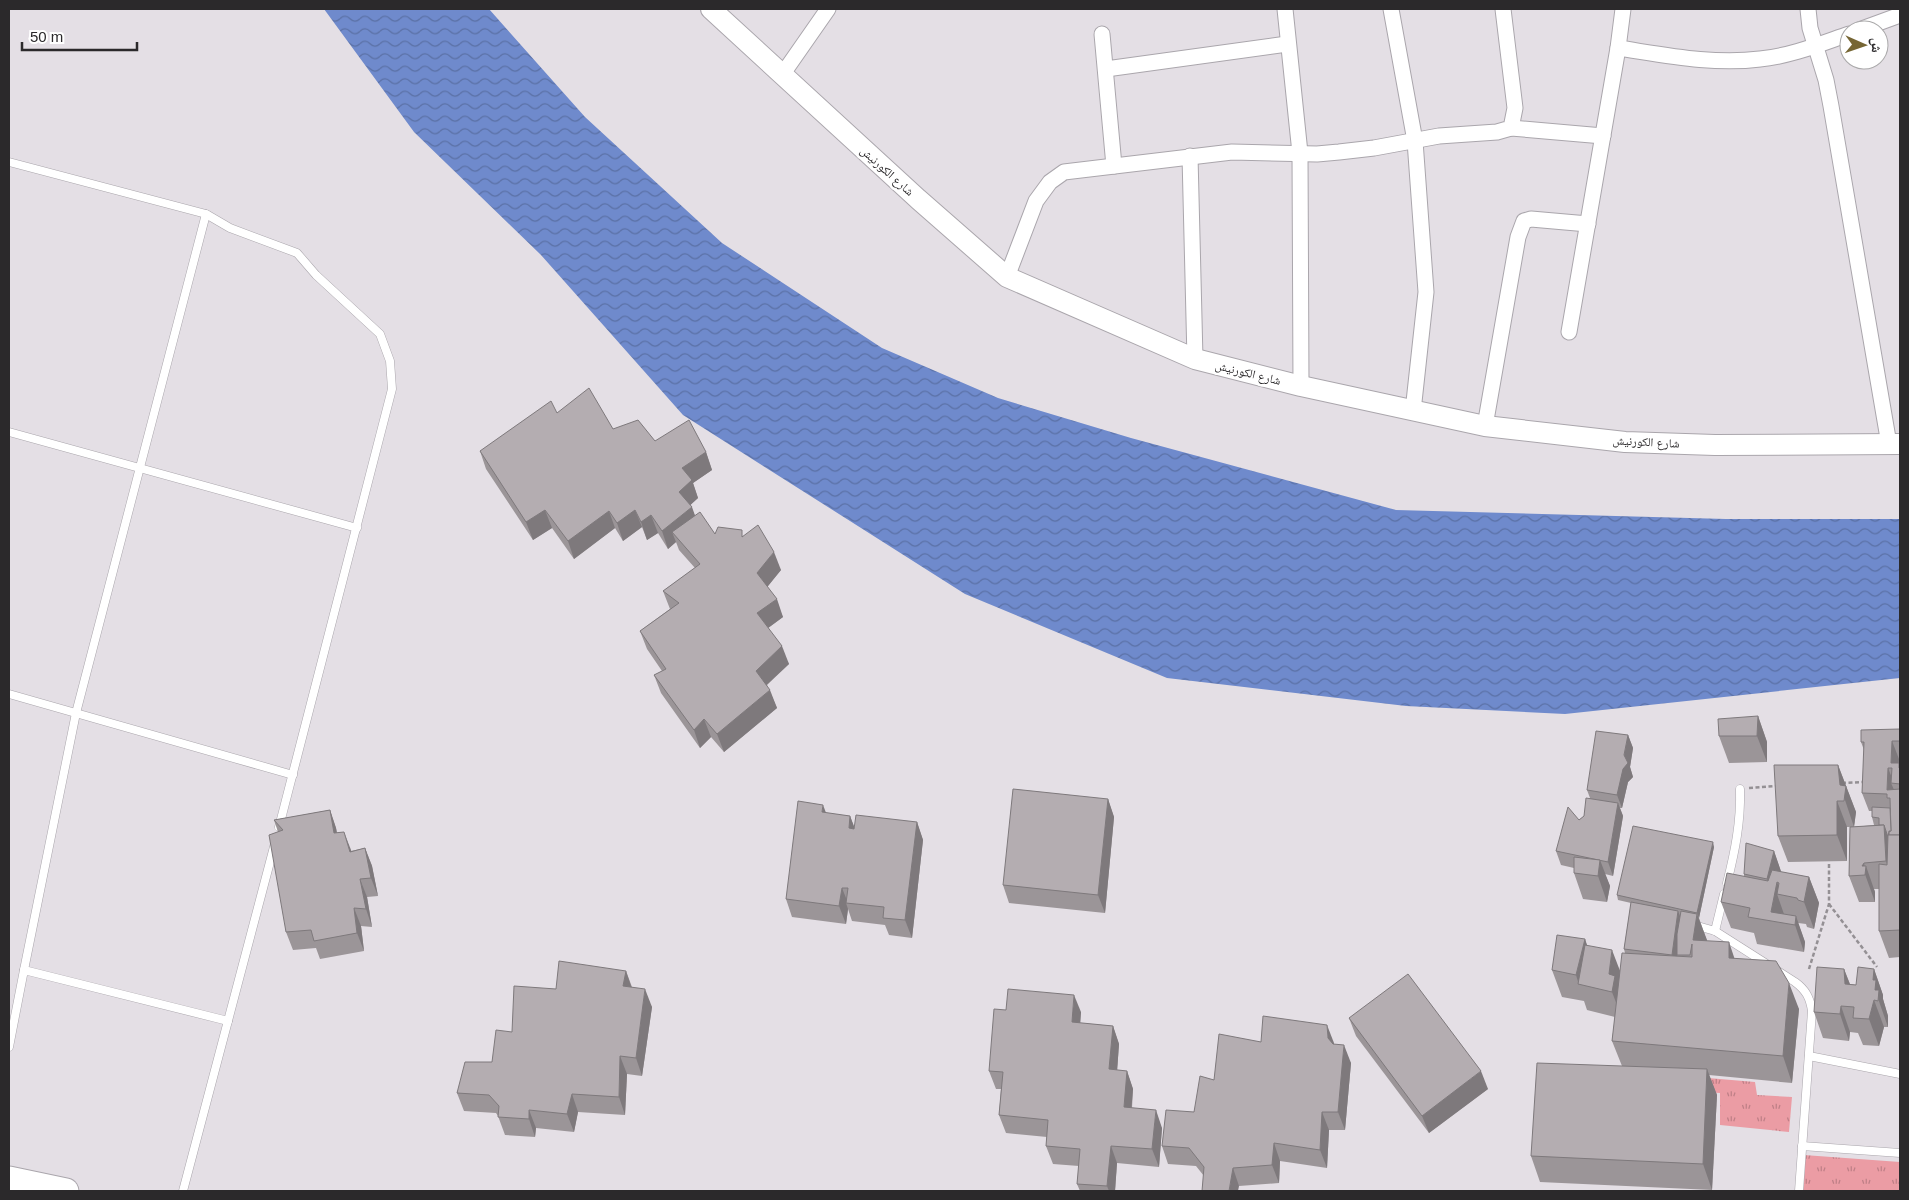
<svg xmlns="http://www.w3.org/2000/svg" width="1909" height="1200" font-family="Arial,'Noto Naskh Arabic',sans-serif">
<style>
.grass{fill:url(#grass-tufts)}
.water{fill:url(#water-waves)}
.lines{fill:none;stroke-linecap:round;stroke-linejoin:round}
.service-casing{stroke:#aaa6ac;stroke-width:9}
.minor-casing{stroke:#aaa6ac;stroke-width:17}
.tertiary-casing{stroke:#aaa6ac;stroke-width:22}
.primary-casing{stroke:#aaa6ac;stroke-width:27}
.path{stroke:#949094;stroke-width:2.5;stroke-dasharray:4 2.5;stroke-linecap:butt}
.service{stroke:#fff;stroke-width:8}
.minor{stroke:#fff;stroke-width:15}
.tertiary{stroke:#fff;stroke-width:20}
.primary{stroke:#fff;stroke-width:25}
.wall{fill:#9b9598}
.shaded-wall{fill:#7e797c}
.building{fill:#b4adb1;stroke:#7e797c}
.labels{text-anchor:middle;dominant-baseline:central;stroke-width:5;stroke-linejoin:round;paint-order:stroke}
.street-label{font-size:12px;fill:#2b292b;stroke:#fff}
</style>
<defs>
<pattern id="grass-tufts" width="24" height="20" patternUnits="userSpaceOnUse" patternTransform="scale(1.25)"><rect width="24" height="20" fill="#eb9ca4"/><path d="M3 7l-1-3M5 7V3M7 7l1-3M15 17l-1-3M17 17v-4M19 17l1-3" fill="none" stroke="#bf7f86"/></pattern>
<pattern id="water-waves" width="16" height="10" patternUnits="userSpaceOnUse" patternTransform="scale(1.25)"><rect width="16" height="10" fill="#6f8acc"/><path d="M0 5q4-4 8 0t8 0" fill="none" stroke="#5b71a6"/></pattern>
</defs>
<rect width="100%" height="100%" fill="#e4dfe5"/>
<!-- grass -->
<g class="grass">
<path d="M1626 1071 1755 1082 1757 1095 1792 1097 1789 1132 1720 1125V1093L1625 1087Z"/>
<path d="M1804 1155 1900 1162 1899 1191H1802Z"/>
</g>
<!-- water -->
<path class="water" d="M324 9H489L585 117 722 243 882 348 998 398 1131 438 1396 510 1726 519H1900V678L1565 714 1406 706 1167 678 965 594 683 415 541 255 414 132Z"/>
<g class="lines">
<defs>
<g id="service">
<path d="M9 162 206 214 230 228 297 253 316 275 380 334 390 361 392 389 279 827"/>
<path d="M9 432 357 528"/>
<path d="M9 694 293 775"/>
<path d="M1727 883C1735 851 1741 822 1740 789"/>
<path d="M1694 925 1715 931 1795 982C1806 990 1810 998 1812 1011L1799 1191"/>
<path d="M1715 931 1724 894"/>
<path d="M24 970 76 713 206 214"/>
<path d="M9 1047 24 970 228 1021"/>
<path d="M1809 1056 1900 1074"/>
<path d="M1802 1146 1900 1153"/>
<path d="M183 1191 275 843"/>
</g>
<g id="minor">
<path d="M1285 9 1300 153 1301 386"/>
<path d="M1391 9 1415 141 1426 292 1413 411"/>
<path d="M1808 9 1810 28 1826 80 1831 106 1889 444"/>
<path d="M1859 30 1900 15"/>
<path d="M1102 34 1114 166"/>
<path d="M1618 48C1665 55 1713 65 1760 59 1791 56 1820 44 1849 34"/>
<path d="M1106 69 1287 44"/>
<path d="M782 75 828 9"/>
<path d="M1511 128 1603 136"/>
<path d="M1190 156 1195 359"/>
<path d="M1007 277 1036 201 1050 182 1064 172 1232 152 1317 154 1339 152 1374 148 1439 136 1497 132 1511 128 1515 108 1503 9"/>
<path d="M1569 332 1618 48 1623 9"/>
<path d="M1485 426 1518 237 1524 221 1531 219 1588 224"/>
</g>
<path id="tertiary" d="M711 9 918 199 1007 277 1195 359 1301 386 1485 426 1625 442 1715 445 1900 444"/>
<path id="primary" d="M9 1179 66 1191"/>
</defs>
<!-- service casing -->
<use href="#service" class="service-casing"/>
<!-- minor casing -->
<use href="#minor" class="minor-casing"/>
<!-- tertiary casing -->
<use href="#tertiary" class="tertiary-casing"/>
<!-- primary casing -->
<use href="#primary" class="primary-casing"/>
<!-- path -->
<g class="path">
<path d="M1842 783 1863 782"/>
<path d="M1749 788 1776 786"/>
<path d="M1829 904 1877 967"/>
<path d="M1809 969 1829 904V864"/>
</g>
<!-- service -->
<use href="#service" class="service"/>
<!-- minor -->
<use href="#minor" class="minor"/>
<!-- tertiary -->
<use href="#tertiary" class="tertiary"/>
<!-- primary -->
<use href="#primary" class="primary"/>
</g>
<!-- wall -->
<g class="wall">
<path d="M557 413 655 441 706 452 712 470 693 483 698 498 690 505 695 516 715 534 744 536 781 570 767 587 783 617 768 628 789 664 767 685 777 708 724 752 711 737 700 748 661 693 654 675 662 671 647 649 640 631 670 609 663 591 695 568 679 550 676 542 668 549 658 533 647 540 642 527 623 541 615 528 574 559 552 528 533 540 486 469 480 451Z"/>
<path d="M1758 716 1767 742V762L1729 763 1719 736Z"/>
<path d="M1900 729V759H1899V763L1900 767V957L1889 958 1879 931V889H1874L1875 892V902H1859L1849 876 1850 827H1847V861L1788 862 1778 836 1838 765 1856 812 1854 827 1874 825 1872 817V811H1869L1862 793 1864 750 1861 742Z"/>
<path d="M1628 735 1633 748 1630 767 1633 777 1628 782 1622 808H1620L1623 816 1613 876 1605 874 1610 886 1607 902 1583 899 1574 873V868L1561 865 1556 851 1579 820 1584 816 1590 798 1587 790Z"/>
<path d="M1108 799 1114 817 1105 913 1009 903 1003 885Z"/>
<path d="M330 810 336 828 337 833 351 851 365 848 372 866 378 896 367 897 372 927 361 926 364 951 320 959 316 948 293 950 286 932 278 832 274 820Z"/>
<path d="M826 813 850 816 854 827 917 822 923 840 912 938 889 935 885 925 852 921 848 909 846 924 792 917 786 899Z"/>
<path d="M1714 847 1699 918 1707 941 1735 959 1799 1009 1792 1083 1709 1075 1717 1095 1712 1190 1540 1182 1531 1156 1622 1066 1612 1041 1615 1017 1587 1010 1584 1001 1562 997 1552 970 1585 939 1587 946 1620 971 1625 953 1624 949 1631 903 1618 900 1617 895Z"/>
<path d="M1774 851 1781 872 1809 877 1819 903 1814 929 1807 927 1806 924 1798 923 1805 942 1804 952 1757 944 1754 933 1731 928 1721 902 1744 876V874Z"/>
<path d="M1844 969 1850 984 1856 985 1874 969 1883 995V999L1888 1016V1027H1884L1879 1046 1863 1045 1858 1033 1850 1032 1849 1041 1823 1038 1814 1012Z"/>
<path d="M626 971 632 987 652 1007 642 1076 627 1074 625 1115 578 1112 574 1132 536 1128 535 1137 505 1135 498 1116 496 1113 464 1111 457 1093 492 1062 512 1032Z"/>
<path d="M1006 1010 1081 1012 1080 1023 1113 1026 1119 1044 1117 1070 1127 1071 1133 1089 1132 1108 1162 1128 1159 1167 1117 1163 1115 1191H1080L1077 1184 1079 1166 1053 1164 1046 1146 1047 1137 1006 1133 999 1115 1001 1089H996L989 1071Z"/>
<path d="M1349 1018 1488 1089 1429 1133 1356 1036Z"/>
<path d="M1261 1042 1334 1044 1351 1063 1345 1130H1329L1327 1168 1280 1161 1279 1183 1239 1186 1204 1176 1196 1166 1168 1164 1162 1146 1194 1112 1214 1080Z"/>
</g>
<!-- shaded-wall -->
<g class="shaded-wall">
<path d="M706 452 712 470 693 483 698 498 685 510 679 492 682 468Z"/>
<path d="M692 507 698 524 672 532 676 542 668 549 662 531Z"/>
<path d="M545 510 552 528 533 540 526 522Z"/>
<path d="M635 510 642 527 623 541 617 523Z"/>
<path d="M609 511 615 528 574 559 568 541Z"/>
<path d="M651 515 658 533 647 540 641 522Z"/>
<path d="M774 552 781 570 764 591 757 573Z"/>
<path d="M777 599 783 617 764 631 757 613Z"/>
<path d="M782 646 789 664 762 689 756 671Z"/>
<path d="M770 690 777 708 724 752 717 734Z"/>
<path d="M1758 716 1767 742V762L1757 736Z"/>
<path d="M704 719 711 737 700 748 694 730Z"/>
<path d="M1628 735 1633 748 1630 767 1633 777 1628 782 1622 808 1617 795Z"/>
<path d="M1892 741 1899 759 1898 781 1891 763Z"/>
<path d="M1838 765 1856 812 1854 827 1840 785Z"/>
<path d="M1888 768 1894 783H1891L1895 792 1887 790Z"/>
<path d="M1108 799 1114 817 1105 913 1098 895Z"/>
<path d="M1837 801 1847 827V861L1837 835Z"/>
<path d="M1618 803 1623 816 1613 876 1608 862Z"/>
<path d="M823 805 830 823 822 812Z"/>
<path d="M330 810 336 828 340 851 334 833Z"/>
<path d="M850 816 857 834 849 828Z"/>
<path d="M917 822 923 840 912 938 905 920Z"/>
<path d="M1884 825 1894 854 1896 888 1886 861Z"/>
<path d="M344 832 351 850 356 870 350 852Z"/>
<path d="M1713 842 1714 847 1699 918 1697 913Z"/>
<path d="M365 848 372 866 378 896 371 878Z"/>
<path d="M1774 851 1783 877 1777 882 1782 895 1777 894 1785 917 1771 912 1774 898 1767 879Z"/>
<path d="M1600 860 1610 886 1607 902 1598 876Z"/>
<path d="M1864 863 1865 868 1866 866 1875 892V902L1862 866Z"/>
<path d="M1809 877 1819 903 1814 929 1804 902Z"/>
<path d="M360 879 367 897 372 927 366 909Z"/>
<path d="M842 888 848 903H846L848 909 846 924 839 906Z"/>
<path d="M354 908 361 926 364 951 357 933Z"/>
<path d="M1678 911 1688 937 1677 955 1683 971 1682 981 1672 955Z"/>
<path d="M1697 914 1707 940 1703 967 1693 940Z"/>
<path d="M1796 916 1805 942 1804 952 1795 925Z"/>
<path d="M1585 939 1594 966 1579 985 1576 975Z"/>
<path d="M1729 942 1738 969 1729 958Z"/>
<path d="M1612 950 1622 976V1018L1612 992 1609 974Z"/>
<path d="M1844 969 1854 995 1845 984Z"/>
<path d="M1874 969 1883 995V999L1888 1016V1027L1875 990 1873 980Z"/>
<path d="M626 971 632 989 623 986Z"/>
<path d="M1789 983 1799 1009 1792 1083 1783 1056Z"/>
<path d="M645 989 652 1007 642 1076 636 1058Z"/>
<path d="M1074 995 1081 1012 1079 1040 1072 1022Z"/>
<path d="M1874 1000 1884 1027 1879 1046 1869 1019Z"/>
<path d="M1841 1006 1850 1032 1849 1041 1840 1014Z"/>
<path d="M1327 1025 1334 1043V1056L1328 1038Z"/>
<path d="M1113 1026 1119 1044 1116 1087 1109 1069Z"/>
<path d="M1344 1045 1351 1063 1345 1130 1338 1112Z"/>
<path d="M620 1056 627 1074 625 1115 619 1097Z"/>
<path d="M1707 1069 1717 1095 1712 1190 1703 1164Z"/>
<path d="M1127 1071 1133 1089 1130 1125 1124 1107Z"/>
<path d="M1481 1071 1488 1089 1429 1133 1422 1116Z"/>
<path d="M572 1094 578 1112 574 1132 567 1114Z"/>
<path d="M529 1110 536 1128 535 1137 529 1119Z"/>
<path d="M1156 1110 1162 1128 1159 1167 1152 1149Z"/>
<path d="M1322 1112 1329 1130 1327 1168 1320 1150Z"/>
<path d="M1274 1143 1280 1161 1279 1183 1272 1165Z"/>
<path d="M1111 1146 1117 1163 1115 1191H1109L1107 1186Z"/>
<path d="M1233 1168 1239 1186 1238 1191H1229Z"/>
</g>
<!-- building -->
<g class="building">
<path d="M589 388 613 429 638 420 655 441 689 420 706 452 682 468 692 480 679 492 692 507 662 531 651 515 641 522 635 510 617 523 609 511 568 541 545 510 526 522 480 451 551 401 557 413Z"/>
<path d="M700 512 715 534 718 527 742 530V537L758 525 774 552 757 573 777 599 757 613 782 646 756 671 770 690 717 734 704 719 694 730 654 675 666 669 640 631 679 603 663 591 700 564 672 532Z"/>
<path d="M1758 716 1757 736H1719L1718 719Z"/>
<path d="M1900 729V741H1892L1891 763H1899V768H1900V784L1891 783 1892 768H1888L1887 790 1900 789V835H1889V831H1891L1890 798H1887V794L1862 793 1864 742H1861V730Z"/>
<path d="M1596 731 1628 735 1624 755 1628 763 1623 769 1617 795 1587 790Z"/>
<path d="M1774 765H1838L1840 785 1846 786 1844 801H1837V835L1778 836Z"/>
<path d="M1013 789 1108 799 1098 895 1003 885Z"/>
<path d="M1586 798 1618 803 1608 862 1556 851 1568 807 1579 820 1584 816Z"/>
<path d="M798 801 823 805 822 812 850 816 849 828 854 829 856 815 917 822 905 920 883 918 884 907 846 903 848 888H842L839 906 786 899Z"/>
<path d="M1872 807 1890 808 1891 831H1889L1888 837 1884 825H1879V818L1872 817Z"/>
<path d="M330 810 334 833 344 832 350 852 365 848 371 878 360 879 366 909 354 908 357 933 314 941 311 930 286 932 269 835 283 830 274 820Z"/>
<path d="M1884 825 1886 861 1864 863 1862 866H1866L1865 875 1849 876 1850 827Z"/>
<path d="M1633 826 1713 842 1697 913 1617 895Z"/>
<path d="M1888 835H1900V930L1879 931V864L1887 865Z"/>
<path d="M1746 843 1774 851 1767 879 1744 874Z"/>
<path d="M1574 857 1600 860 1598 876 1574 873Z"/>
<path d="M1772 870 1809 877 1804 902 1798 900 1797 898 1777 894 1779 883 1777 882 1771 912 1796 916 1795 925 1748 917 1750 908 1721 902 1727 873 1768 881Z"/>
<path d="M1631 902 1678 911 1672 955 1624 949Z"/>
<path d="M1681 911 1697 914 1693 940 1729 942V958L1776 961 1789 983 1783 1056 1612 1041 1622 953 1692 957V944L1690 955H1677V934Z"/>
<path d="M1557 935 1585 939 1576 975 1552 970Z"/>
<path d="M1585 945 1612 950 1609 974 1615 976 1612 992 1578 984Z"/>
<path d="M559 961 626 971 623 986 645 989 636 1058 620 1056 619 1097 572 1094 567 1114 529 1110V1119L498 1117 499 1106 489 1095 457 1093 465 1062H492L496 1030 512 1032 514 986 556 989Z"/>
<path d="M1817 967 1844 969 1845 984 1856 985 1858 967 1874 969 1873 980H1876L1875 990H1879L1878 1001 1874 1000 1869 1019 1853 1018 1854 1007 1841 1006 1840 1014 1814 1012Z"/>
<path d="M1408 974 1481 1071 1422 1116 1349 1018Z"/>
<path d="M1008 989 1074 995 1072 1022 1113 1026 1109 1069 1127 1071 1124 1107 1156 1110 1152 1149 1111 1146 1107 1186 1077 1184 1080 1149 1046 1146 1048 1120 999 1115 1003 1072 989 1071 994 1009 1006 1010Z"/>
<path d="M1263 1016 1327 1025 1328 1038 1333 1044 1344 1045 1338 1112H1322L1320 1150 1274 1143 1272 1165 1233 1168 1229 1191H1202L1204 1167 1189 1148 1162 1146 1166 1110 1194 1112 1200 1076 1214 1080 1219 1034 1261 1042Z"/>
<path d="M1537 1063 1707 1069 1703 1164 1531 1156Z"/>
</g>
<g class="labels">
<!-- street labels -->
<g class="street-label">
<text transform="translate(887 171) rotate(42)">شارع الكورنيش</text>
<text transform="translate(1248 373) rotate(14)">شارع الكورنيش</text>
<text transform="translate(1646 442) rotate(3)">شارع الكورنيش</text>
</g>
</g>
<!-- border -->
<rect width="1909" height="1200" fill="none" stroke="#2b292b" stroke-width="20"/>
<!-- north arrow -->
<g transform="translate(1864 45) rotate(92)"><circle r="24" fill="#ffffff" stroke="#aaa9aa"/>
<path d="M0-4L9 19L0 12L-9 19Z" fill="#766634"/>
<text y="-8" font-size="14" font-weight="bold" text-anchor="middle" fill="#2b292b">ش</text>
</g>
<!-- scale -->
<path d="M22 42v8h115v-8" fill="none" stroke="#2b292b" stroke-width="2.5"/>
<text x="30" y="42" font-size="15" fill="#2b292b" stroke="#ffffff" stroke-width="4" paint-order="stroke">50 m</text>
</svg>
